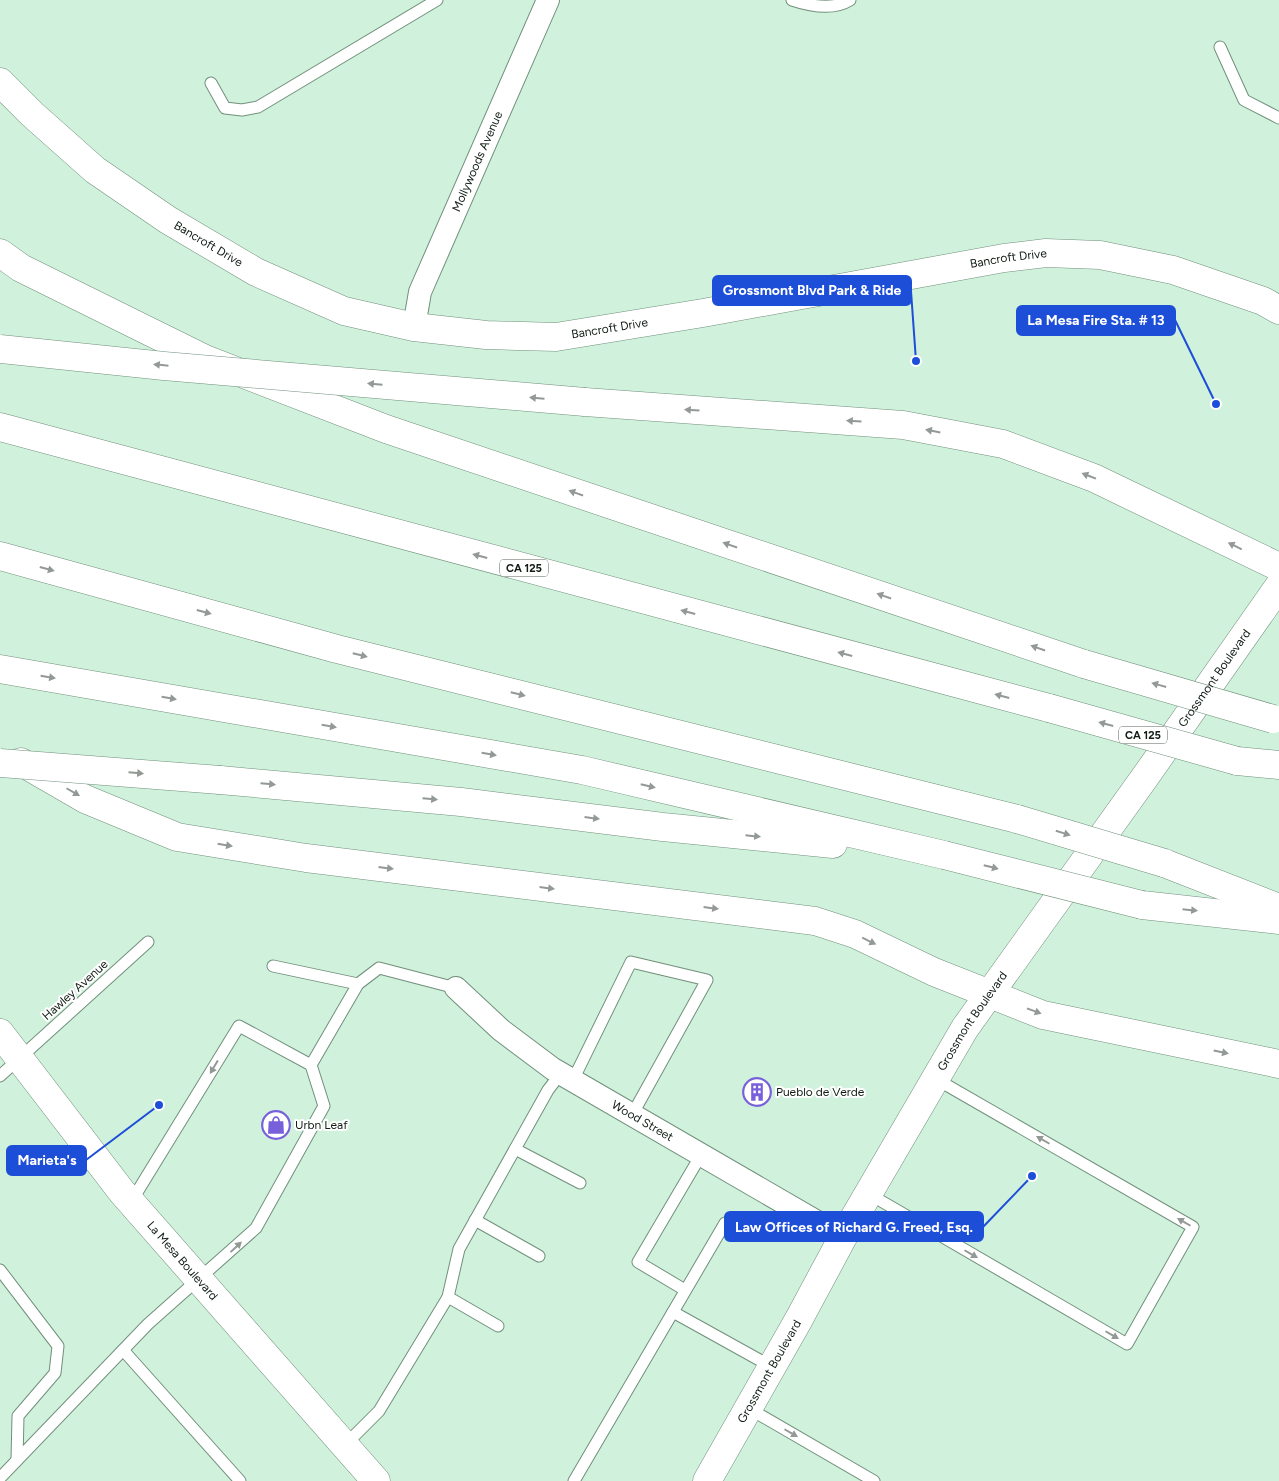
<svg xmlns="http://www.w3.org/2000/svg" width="1279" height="1481" font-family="Figtree,sans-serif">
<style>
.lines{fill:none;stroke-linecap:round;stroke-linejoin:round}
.lane-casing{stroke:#71907c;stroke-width:13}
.street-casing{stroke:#71907c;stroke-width:24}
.secondary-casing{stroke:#71907c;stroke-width:29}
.primary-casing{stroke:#71907c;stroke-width:29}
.highway-casing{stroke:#71907c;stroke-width:29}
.lane{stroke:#fff;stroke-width:11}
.street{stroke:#fff;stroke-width:22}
.secondary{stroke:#fff;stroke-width:28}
.primary{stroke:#fff;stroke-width:28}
.highway{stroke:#fff;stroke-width:28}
.highway-bridge-casing{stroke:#71907c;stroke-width:29;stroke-linecap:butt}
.highway-bridge{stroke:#fff;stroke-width:28}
.oneway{fill:#939995}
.labels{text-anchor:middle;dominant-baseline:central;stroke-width:4;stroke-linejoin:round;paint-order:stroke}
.shield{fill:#fff;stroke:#58605a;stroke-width:1}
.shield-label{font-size:11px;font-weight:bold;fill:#101c14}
.street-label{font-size:12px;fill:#101c14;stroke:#fff}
.poi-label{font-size:12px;fill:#101c14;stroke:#fff;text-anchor:start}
.leader{fill:none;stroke:#1d4ed8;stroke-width:2}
.callout-dot{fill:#1d4ed8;stroke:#fff;stroke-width:2}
.callout{fill:#1d4ed8;stroke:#1d4ed8;stroke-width:2}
.callout-label{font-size:14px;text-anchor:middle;font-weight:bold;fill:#fff}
</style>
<rect width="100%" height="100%" fill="#d0f1db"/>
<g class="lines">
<defs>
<g id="lane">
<path d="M792 0C810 6 834 10 850 0"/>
<path d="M1220 47 1244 100 1279 118"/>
<path d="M211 83 225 108 242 110 258 107 437 0"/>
<path d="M273 966 358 984 311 1065"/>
<path d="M358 984 379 968 456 988"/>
<path d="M0 1076 148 942"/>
<path d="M573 1080 631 962 707 980 632 1115"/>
<path d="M515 1149 580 1183"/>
<path d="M869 1194 1127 1344 1193 1227 936 1079"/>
<path d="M475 1220 539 1256"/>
<path d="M0 1270 58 1346 55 1373 18 1416 17 1460"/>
<path d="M685 1290 638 1262 701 1155"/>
<path d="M448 1297 459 1249 548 1090 561 1073"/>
<path d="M673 1312 772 1367"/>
<path d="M123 1350 240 1481"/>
<path d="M748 1408 874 1481"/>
<path d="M345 1445 379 1411 448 1297 498 1326"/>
<path d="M0 1478 148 1324 256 1228 324 1106 311 1065 239 1026 131 1202"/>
<path d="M574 1481 725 1223"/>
</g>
<g id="street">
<path id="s1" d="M414 327 420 292 548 0"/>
<path id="s2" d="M456 988 501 1030 553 1069 843 1237"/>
</g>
<g id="secondary">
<path id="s3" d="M0 82 32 114 95 170 168 220 256 272 344 311 414 327 486 335 556 337 703 313 1004 258 1046 253 1100 255 1173 270 1263 301 1279 310"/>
<path id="s4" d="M707 1481 799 1319 843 1237 965 1028 1145 777 1279 586"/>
</g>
<g id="primary">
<path id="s5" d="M0 1033 122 1192 376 1481"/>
</g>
<g id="highway">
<path d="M0 253 21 268 205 359 386 429 1084 664"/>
<path d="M585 402 903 425 1003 444 1094 478 1279 567"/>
<path d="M0 427 1049 708"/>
<path d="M0 556 337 649 1017 819"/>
<path d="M0 669 582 770 944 855"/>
<path d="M1237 761 1279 765"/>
<path d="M21 762 85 799 177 837 306 858 815 921 855 934 934 972 1043 1015 1279 1064"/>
<path d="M220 780 461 802 663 827 833 844"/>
<path d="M1164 863 1279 908"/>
<path d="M1142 905 1279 920"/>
</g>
</defs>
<!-- lane casing -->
<use href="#lane" class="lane-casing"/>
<!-- street casing -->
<use href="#street" class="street-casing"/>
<!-- secondary casing -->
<use href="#secondary" class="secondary-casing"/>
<!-- primary casing -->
<use href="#primary" class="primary-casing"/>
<!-- highway casing -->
<use href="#highway" class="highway-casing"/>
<!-- lane -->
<use href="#lane" class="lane"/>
<!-- street -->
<use href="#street" class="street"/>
<!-- secondary -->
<use href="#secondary" class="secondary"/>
<!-- primary -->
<use href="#primary" class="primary"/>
<!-- highway -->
<use href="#highway" class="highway"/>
<defs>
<g id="highway-bridge">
<path d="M0 349 164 366 585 402"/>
<path d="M1084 664 1273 719"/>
<path d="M1049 708 1237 761"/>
<path d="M0 763 220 780"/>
<path d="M1017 819 1164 863"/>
<path d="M944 855 1142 905"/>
</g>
</defs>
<!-- highway-bridge casing -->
<use href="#highway-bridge" class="highway-bridge-casing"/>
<!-- highway-bridge -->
<use href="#highway-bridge" class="highway-bridge"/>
</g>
<!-- one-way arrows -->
<defs><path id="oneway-solid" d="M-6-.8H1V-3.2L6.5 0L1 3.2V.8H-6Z" transform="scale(1.25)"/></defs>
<g class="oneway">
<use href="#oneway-solid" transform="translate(161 365) rotate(-174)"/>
<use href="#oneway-solid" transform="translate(375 384) rotate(-175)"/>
<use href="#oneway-solid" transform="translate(537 398) rotate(-175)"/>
<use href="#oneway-solid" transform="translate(692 410) rotate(-176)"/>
<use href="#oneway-solid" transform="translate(854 421) rotate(-176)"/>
<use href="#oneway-solid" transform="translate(933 431) rotate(-169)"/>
<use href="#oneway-solid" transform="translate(1089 476) rotate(-159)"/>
<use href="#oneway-solid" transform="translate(576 493) rotate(-161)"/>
<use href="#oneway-solid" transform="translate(730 545) rotate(-161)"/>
<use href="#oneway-solid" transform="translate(1235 546) rotate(-154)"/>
<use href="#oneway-solid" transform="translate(480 556) rotate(-165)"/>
<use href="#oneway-solid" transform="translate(47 569) rotate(15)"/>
<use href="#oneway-solid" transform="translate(884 596) rotate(-161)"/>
<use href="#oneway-solid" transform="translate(204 612) rotate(15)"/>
<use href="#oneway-solid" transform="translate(688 612) rotate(-165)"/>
<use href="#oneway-solid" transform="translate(1038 648) rotate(-161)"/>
<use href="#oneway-solid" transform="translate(845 654) rotate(-165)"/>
<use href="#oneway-solid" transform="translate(360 655) rotate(14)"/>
<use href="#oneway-solid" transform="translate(48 677) rotate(9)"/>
<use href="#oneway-solid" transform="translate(1159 685) rotate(-164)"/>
<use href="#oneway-solid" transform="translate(518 694) rotate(14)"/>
<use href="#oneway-solid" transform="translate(1002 696) rotate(-165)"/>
<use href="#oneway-solid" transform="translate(169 698) rotate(10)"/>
<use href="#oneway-solid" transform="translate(1106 724) rotate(-165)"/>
<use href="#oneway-solid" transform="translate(329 726) rotate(10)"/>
<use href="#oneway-solid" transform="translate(489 754) rotate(10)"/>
<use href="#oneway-solid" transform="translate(136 773) rotate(5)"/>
<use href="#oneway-solid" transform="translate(268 784) rotate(5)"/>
<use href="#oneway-solid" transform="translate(648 786) rotate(13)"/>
<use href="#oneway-solid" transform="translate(73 792) rotate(30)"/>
<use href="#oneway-solid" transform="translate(430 799) rotate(5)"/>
<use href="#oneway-solid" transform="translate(592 818) rotate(7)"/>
<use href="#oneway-solid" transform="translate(1063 833) rotate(17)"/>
<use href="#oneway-solid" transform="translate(753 836) rotate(6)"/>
<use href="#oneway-solid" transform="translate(225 845) rotate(9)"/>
<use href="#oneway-solid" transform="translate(991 867) rotate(14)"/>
<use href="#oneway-solid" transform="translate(386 868) rotate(7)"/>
<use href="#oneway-solid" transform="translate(547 888) rotate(7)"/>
<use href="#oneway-solid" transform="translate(711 908) rotate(7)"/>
<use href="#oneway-solid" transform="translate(1190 910) rotate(6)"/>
<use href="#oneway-solid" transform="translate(869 941) rotate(26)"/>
<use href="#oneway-solid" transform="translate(1034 1011) rotate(20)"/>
<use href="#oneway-solid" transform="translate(1221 1052) rotate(12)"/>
<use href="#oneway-solid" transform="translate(214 1067) rotate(121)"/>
<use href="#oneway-solid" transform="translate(1043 1140) rotate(-150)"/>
<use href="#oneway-solid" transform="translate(1184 1222) rotate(-150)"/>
<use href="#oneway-solid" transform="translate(236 1247) rotate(-43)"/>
<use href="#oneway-solid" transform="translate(971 1254) rotate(30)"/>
<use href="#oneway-solid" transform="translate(1112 1335) rotate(30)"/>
<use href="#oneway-solid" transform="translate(791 1433) rotate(30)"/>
</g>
<!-- icons -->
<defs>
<symbol id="building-ring" viewBox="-11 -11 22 22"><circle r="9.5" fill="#fff" stroke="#7860da" stroke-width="1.5"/><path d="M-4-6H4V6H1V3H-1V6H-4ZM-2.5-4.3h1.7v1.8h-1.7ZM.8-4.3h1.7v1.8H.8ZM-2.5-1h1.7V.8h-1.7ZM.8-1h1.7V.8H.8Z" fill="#7860da"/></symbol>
<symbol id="shop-ring" viewBox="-11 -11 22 22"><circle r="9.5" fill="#fff" stroke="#7860da" stroke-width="1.5"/><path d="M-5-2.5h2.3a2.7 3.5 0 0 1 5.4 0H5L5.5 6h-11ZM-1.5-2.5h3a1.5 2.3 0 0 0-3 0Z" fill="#7860da"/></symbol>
</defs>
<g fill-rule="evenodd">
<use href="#building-ring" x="741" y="1076" width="32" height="32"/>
<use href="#shop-ring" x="260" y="1109" width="32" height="32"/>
</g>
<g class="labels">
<!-- shield labels -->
<g class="shield">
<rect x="500" y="559.5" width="48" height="17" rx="4"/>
<rect x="1119" y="726.5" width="48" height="17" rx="4"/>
</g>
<g class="shield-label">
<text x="524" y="568">CA 125</text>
<text x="1143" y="735">CA 125</text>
</g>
<!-- street labels -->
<g class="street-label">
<text stroke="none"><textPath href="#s1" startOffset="178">Mollywoods Avenue</textPath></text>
<text stroke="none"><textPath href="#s3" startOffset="265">Bancroft Drive</textPath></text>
<text stroke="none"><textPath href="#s3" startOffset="1090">Bancroft Drive</textPath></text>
<text stroke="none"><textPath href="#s3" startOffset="685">Bancroft Drive</textPath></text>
<text stroke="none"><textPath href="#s4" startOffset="951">Grossmont Boulevard</textPath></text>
<text transform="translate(75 990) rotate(-42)">Hawley Avenue</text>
<text stroke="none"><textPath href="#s4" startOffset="531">Grossmont Boulevard</textPath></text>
<text stroke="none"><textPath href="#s2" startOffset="230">Wood Street</textPath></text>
<text stroke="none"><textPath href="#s5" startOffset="292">La Mesa Boulevard</textPath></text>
<text stroke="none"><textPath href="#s4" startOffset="126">Grossmont Boulevard</textPath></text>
</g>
<!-- poi labels -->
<g class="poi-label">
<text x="776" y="1092">Pueblo de Verde</text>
<text x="295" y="1125">Urbn Leaf</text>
</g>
</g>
<!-- callouts -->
<path class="leader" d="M916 361L911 291M1216 404L1175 320M159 1105L86 1160M1032 1176L983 1227"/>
<g class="callout-dot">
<circle cx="916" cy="361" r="5"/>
<circle cx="1216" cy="404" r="5"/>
<circle cx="159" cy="1105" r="5"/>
<circle cx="1032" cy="1176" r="5"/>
</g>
<g class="callout">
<rect x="713" y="276" width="198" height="29" rx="5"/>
<rect x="1017" y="306" width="158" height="29" rx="5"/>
<rect x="7" y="1146" width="79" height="29" rx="5"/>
<rect x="725" y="1212" width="258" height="29" rx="5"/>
</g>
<g class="callout-label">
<text x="812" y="295">Grossmont Blvd Park &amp; Ride</text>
<text x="1096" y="325">La Mesa Fire Sta. # 13</text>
<text x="47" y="1165">Marieta's</text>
<text x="854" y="1232">Law Offices of Richard G. Freed, Esq.</text>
</g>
</svg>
